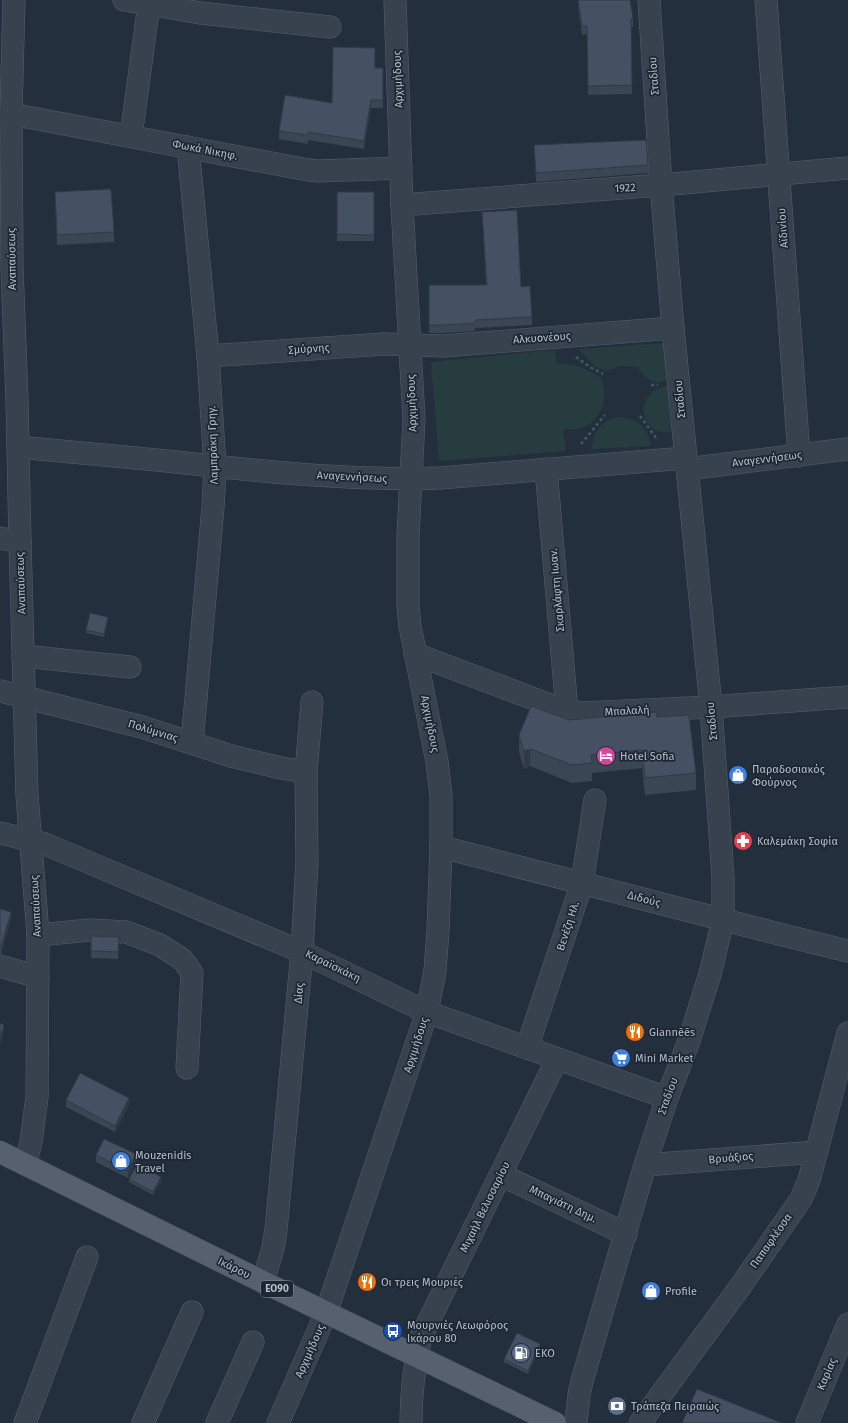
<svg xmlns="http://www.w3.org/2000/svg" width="848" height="1423" font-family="'Fira Sans',sans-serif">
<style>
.green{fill:#263c3f}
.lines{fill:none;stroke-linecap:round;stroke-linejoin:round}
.minor-casing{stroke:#565f6c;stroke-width:23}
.major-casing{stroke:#414a57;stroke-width:23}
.path{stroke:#44595c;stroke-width:2.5;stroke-dasharray:3 3;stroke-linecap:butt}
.minor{stroke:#38414e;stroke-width:22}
.major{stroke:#56606e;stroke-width:22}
.wall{fill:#3b4654}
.shaded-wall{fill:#303945}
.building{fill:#455162;stroke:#303945}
.labels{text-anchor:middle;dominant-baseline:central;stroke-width:3.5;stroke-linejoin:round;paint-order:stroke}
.shield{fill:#1d2633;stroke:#878f9c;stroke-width:1}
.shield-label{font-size:10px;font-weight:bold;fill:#b4bcc9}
.street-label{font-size:11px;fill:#b4bcc9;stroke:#1d2633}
.poi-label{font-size:11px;fill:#b4bcc9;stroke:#1d2633;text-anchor:start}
</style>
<rect width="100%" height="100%" fill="#242f3e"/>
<!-- green -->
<g class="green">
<path d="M665 343 667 381C654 384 644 380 638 367L620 366 607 371 600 369 595 367 578 349Z"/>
<path d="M555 350 557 364C578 364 583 367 601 378 607 394 606 408 593 421 589 425 585 427 579 429 574 430 568 429 563 429L566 451 439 461 431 362Z"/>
<path d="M665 386H668L671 432C641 437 631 395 665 386Z"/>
<path d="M619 417C638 419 648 426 651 446L592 449C593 430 601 421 619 417Z"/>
</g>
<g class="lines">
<defs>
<g id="minor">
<path d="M14 0 11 114 12 268 17 400 20 542 27 795 38 935 37 1097 31 1142 25 1164"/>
<path d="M124 0 149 4V0"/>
<path d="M766 0 799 456"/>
<path d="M11 114 308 170 319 171 401 168"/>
<path d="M131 136 149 4 200 13 330 27"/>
<path d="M188 147 208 356 215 467 213 507 192 743"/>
<path d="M402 205 661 185 848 168"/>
<path d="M208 356 384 344 444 346 673 328"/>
<path d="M18 447C68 452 117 456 167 461 257 471 348 481 440 478L686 458"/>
<path d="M546 469 567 711"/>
<path d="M687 469 848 449"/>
<path d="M0 538 20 542"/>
<path d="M415 654 558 708 567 711 582 713 711 707 848 697"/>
<path d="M23 656 130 667"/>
<path d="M0 691 142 727 231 756 281 768 306 772"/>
<path d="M0 833 45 844 302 952 427 1012 667 1098"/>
<path d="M441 847C577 881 712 918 848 951"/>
<path d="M38 935 90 930 126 932 160 945 183 960 192 973 187 1068"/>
<path d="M0 966 38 977"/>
<path d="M527 1048 582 883 595 800"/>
<path d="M645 1165 817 1152"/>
<path d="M501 1175 626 1234"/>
<path d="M263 1282 273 1248 276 1230 302 952 307 863 306 772 312 702"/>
<path d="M25 1423 87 1257"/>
<path d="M143 1423 192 1312"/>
<path d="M217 1423 253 1342"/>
<path d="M278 1423 326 1313 427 1012 435 971 438 930 441 847V795L437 762 410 626 408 606V536L414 419 402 205 395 0"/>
<path d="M411 1423C411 1394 414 1365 421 1337L557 1059"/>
<path d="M576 1423 579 1395 582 1381 645 1165 667 1098 689 1041 710 974 723 920V877L711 707 673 328 661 185 649 0"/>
<path d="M640 1423 740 1287 801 1199 809 1180 848 1033"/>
<path d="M807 1423 848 1324"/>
</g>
<path id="major" d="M0 1152 263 1282 555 1423"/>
</defs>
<!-- minor casing -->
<use href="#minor" class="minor-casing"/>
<!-- major casing -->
<use href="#major" class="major-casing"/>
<!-- path -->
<g class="path">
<path d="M576 357 590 367 603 374"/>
<path d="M651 385H658"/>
<path d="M640 416 657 439"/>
<path d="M581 444 605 415"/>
</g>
<!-- minor -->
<use href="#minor" class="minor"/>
<!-- major -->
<use href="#major" class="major"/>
</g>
<!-- wall -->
<g class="wall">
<path d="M578 0 633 18V27H631L632 94 588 95 587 34 582 35 578 7Z"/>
<path d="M375 68H383V108H371L364 149 308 140V144L279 139V131L332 103Z"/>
<path d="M534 145 648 165V173L536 182Z"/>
<path d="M55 192 114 232V242L57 245Z"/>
<rect x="337" y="192" width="37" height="49"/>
<path d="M482 212 521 287 532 317V325L475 328V331L444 333H429V285H486Z"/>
<path d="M108 621 104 637 86 633V630Z"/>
<path d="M657 717 696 773V790L645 795 642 768 592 773V781L572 783 530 766 524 769 519 752V735L569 720Z"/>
<path d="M0 909 11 919 1 954H0Z"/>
<path d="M91 936 119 937 118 959 91 958Z"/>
<path d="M66 1100 129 1105 115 1132 66 1107Z"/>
<path d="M96 1155 136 1161 128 1178 96 1162Z"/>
<path d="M129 1179 161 1181 153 1195 129 1182Z"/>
<path d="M540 1348 528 1374 504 1362V1359Z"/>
</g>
<!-- shaded-wall -->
<g class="shaded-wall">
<path d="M371 100V108L364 149V141Z"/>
<path d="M108 617V621L104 637V634Z"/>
<path d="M530 749V766L524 769V751Z"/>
<path d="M11 912V919L1 954V947Z"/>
<path d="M4 1025V1031L0 1045V1038Z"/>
<path d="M129 1098V1105L115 1132V1126Z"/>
<path d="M136 1154V1161L128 1178V1171Z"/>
<path d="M161 1177V1181L153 1195V1192Z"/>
<path d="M540 1344V1348L528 1374V1371Z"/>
</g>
<!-- building -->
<g class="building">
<path d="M578 0H630L633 18 631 19 632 85 588 86 587 26H582Z"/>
<path d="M333 47 375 48V68H383V100H371L364 141 308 132V135L279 131 285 95 332 103Z"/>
<path d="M646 140 648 165 536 173 534 145Z"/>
<path d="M111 189 114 232 57 235 55 192Z"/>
<path d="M337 192H374V235L337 234Z"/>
<path d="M517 210 521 287 530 286 532 317 475 320V323L444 325H429V285H487L482 212Z"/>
<path d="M90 613 108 617 104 634 86 630Z"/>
<path d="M531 706 569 720 656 712 657 717 689 715 696 773 645 778 642 750 591 755 592 763 572 765 530 749 524 751 519 735Z"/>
<path d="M0 909 11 912 1 947H0Z"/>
<path d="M91 936 119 937 118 952 91 951Z"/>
<path d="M0 1023 4 1025 0 1038Z"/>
<path d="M80 1073 129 1098 115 1126 66 1100Z"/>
<path d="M104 1139 136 1154 128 1171 96 1155Z"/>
<path d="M137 1164 161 1177 153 1192 129 1179Z"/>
<path d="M517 1333 540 1344 528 1371 504 1359Z"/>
<path d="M697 1389 782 1423H682Z"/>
</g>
<!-- icons -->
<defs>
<symbol id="hotel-disc" viewBox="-11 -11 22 22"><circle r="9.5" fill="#d1479c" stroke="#1d2633"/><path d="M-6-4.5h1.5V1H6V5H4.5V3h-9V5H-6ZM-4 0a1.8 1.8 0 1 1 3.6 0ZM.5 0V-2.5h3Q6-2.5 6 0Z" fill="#fff"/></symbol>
<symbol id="shop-disc" viewBox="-11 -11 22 22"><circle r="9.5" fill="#3f7fe0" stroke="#1d2633"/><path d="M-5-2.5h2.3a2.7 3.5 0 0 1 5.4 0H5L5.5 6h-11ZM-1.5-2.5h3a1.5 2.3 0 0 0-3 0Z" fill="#fff"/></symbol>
<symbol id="pharmacy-disc" viewBox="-11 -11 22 22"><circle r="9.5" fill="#e0444e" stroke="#1d2633"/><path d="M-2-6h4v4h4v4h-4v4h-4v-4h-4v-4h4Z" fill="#fff"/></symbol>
<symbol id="restaurant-disc" viewBox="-11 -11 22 22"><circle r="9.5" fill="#e8710a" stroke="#1d2633"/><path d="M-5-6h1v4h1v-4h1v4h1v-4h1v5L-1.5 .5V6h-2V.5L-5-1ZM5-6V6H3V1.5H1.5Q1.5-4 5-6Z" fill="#fff"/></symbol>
<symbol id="supermarket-disc" viewBox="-11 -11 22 22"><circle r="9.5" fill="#3f7fe0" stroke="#1d2633"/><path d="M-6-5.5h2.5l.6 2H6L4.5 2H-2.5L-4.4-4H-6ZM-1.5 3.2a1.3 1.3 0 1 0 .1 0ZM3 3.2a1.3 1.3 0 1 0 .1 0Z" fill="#fff"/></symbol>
<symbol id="bus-disc" viewBox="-11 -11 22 22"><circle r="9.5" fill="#1a4fb4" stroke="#1d2633"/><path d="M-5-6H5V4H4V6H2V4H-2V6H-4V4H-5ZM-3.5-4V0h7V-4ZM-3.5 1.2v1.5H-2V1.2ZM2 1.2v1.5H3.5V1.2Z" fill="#fff"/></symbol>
<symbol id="fuel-disc" viewBox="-11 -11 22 22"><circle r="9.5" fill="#5c6f8a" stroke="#1d2633"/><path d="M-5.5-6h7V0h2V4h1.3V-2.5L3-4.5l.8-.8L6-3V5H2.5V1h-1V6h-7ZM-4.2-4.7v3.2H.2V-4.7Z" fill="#fff"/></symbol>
<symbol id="bank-disc" viewBox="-11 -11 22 22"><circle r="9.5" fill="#5c6f8a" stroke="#1d2633"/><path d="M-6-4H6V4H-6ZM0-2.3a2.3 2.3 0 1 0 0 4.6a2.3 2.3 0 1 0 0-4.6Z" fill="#fff"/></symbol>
</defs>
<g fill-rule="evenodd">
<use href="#hotel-disc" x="595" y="745" width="22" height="22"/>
<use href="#shop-disc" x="727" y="764" width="22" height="22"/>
<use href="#pharmacy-disc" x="732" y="830" width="22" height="22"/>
<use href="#restaurant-disc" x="624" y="1021" width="22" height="22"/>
<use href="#supermarket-disc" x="610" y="1047" width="22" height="22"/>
<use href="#shop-disc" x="110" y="1150" width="22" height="22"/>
<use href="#restaurant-disc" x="356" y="1271" width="22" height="22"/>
<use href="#shop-disc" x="640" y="1280" width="22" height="22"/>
<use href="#bus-disc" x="382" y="1320" width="22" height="22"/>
<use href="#fuel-disc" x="510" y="1342" width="22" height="22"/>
<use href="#bank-disc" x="606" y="1395" width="22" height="22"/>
</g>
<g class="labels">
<!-- shield labels -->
<rect class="shield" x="261" y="1281" width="32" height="16" rx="3"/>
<g class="shield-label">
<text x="277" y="1289">ΕΟ90</text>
</g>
<!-- street labels -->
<g class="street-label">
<text transform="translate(654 76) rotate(-94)">Σταδίου</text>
<text transform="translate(398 79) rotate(-92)">Αρχιμήδους</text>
<text transform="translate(205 150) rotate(11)">Φωκά Νικηφ.</text>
<text transform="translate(625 188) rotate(-4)">1922</text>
<text transform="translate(783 228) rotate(-94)">Αϊδινίου</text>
<text transform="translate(12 259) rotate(-91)">Αναπαύσεως</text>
<text transform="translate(542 338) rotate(-4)">Αλκυονέους</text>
<text transform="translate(309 349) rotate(-4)">Σμύρνης</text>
<text transform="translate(680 399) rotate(-95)">Σταδίου</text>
<text transform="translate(412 403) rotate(-92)">Αρχιμήδους</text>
<text transform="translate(213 445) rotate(-92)">Λαμπράκη Γρηγ.</text>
<text transform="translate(767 459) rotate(-7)">Αναγεννήσεως</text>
<text transform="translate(352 477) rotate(3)">Αναγεννήσεως</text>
<text transform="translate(21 583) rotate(-92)">Αναπαύσεως</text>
<text transform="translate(557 590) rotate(-95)">Σκαρλάφτη Ιωαν.</text>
<text transform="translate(627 711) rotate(-3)">Μπαλαλή</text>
<text transform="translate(712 721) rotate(-95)">Σταδίου</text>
<text transform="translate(430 724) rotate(79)">Αρχιμήδους</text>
<text transform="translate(153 731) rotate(17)">Πολύμνιας</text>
<text transform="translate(644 899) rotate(15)">Διδούς</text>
<text transform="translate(36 906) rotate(-93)">Αναπαύσεως</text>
<text transform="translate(568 926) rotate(-72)">Βενέζη Ηλ.</text>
<text transform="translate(333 966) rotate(26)">Καραϊσκάκη</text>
<text transform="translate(299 993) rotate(-85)">Δίας</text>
<text transform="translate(416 1045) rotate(-72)">Αρχιμήδους</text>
<text transform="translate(668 1096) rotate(-70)">Σταδίου</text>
<text transform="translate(731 1158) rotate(-5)">Βρυάξιος</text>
<text transform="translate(563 1204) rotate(25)">Μπαγιάτη Δημ.</text>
<text transform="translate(485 1207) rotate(-64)">Μιχαήλ Βελισσαρίου</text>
<text transform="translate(771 1241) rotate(-55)">Παπαφλέσσα</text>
<text transform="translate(234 1268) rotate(26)">Ικάρου</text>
<text transform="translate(310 1351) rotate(-66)">Αρχιμήδους</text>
<text transform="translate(827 1374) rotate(-67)">Καρίας</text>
</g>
<!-- poi labels -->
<g class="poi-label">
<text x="620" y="756">Hotel Sofia</text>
<text x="752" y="769">Παραδοσιακός<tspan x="752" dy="13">Φούρνος</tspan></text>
<text x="757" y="841">Καλεμάκη Σοφία</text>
<text x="649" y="1032">Giannēēs</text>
<text x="635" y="1058">Mini Market</text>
<text x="135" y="1155">Mouzenidis<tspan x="135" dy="13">Travel</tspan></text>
<text x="381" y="1282">Οι τρεις Μουριές</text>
<text x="665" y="1291">Profile</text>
<text x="407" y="1325">Μουρνιές Λεωφόρος<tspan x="407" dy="13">Ικάρου 80</tspan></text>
<text x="535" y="1353">ΕΚΟ</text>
<text x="631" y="1406">Τράπεζα Πειραιώς</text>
</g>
</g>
</svg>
